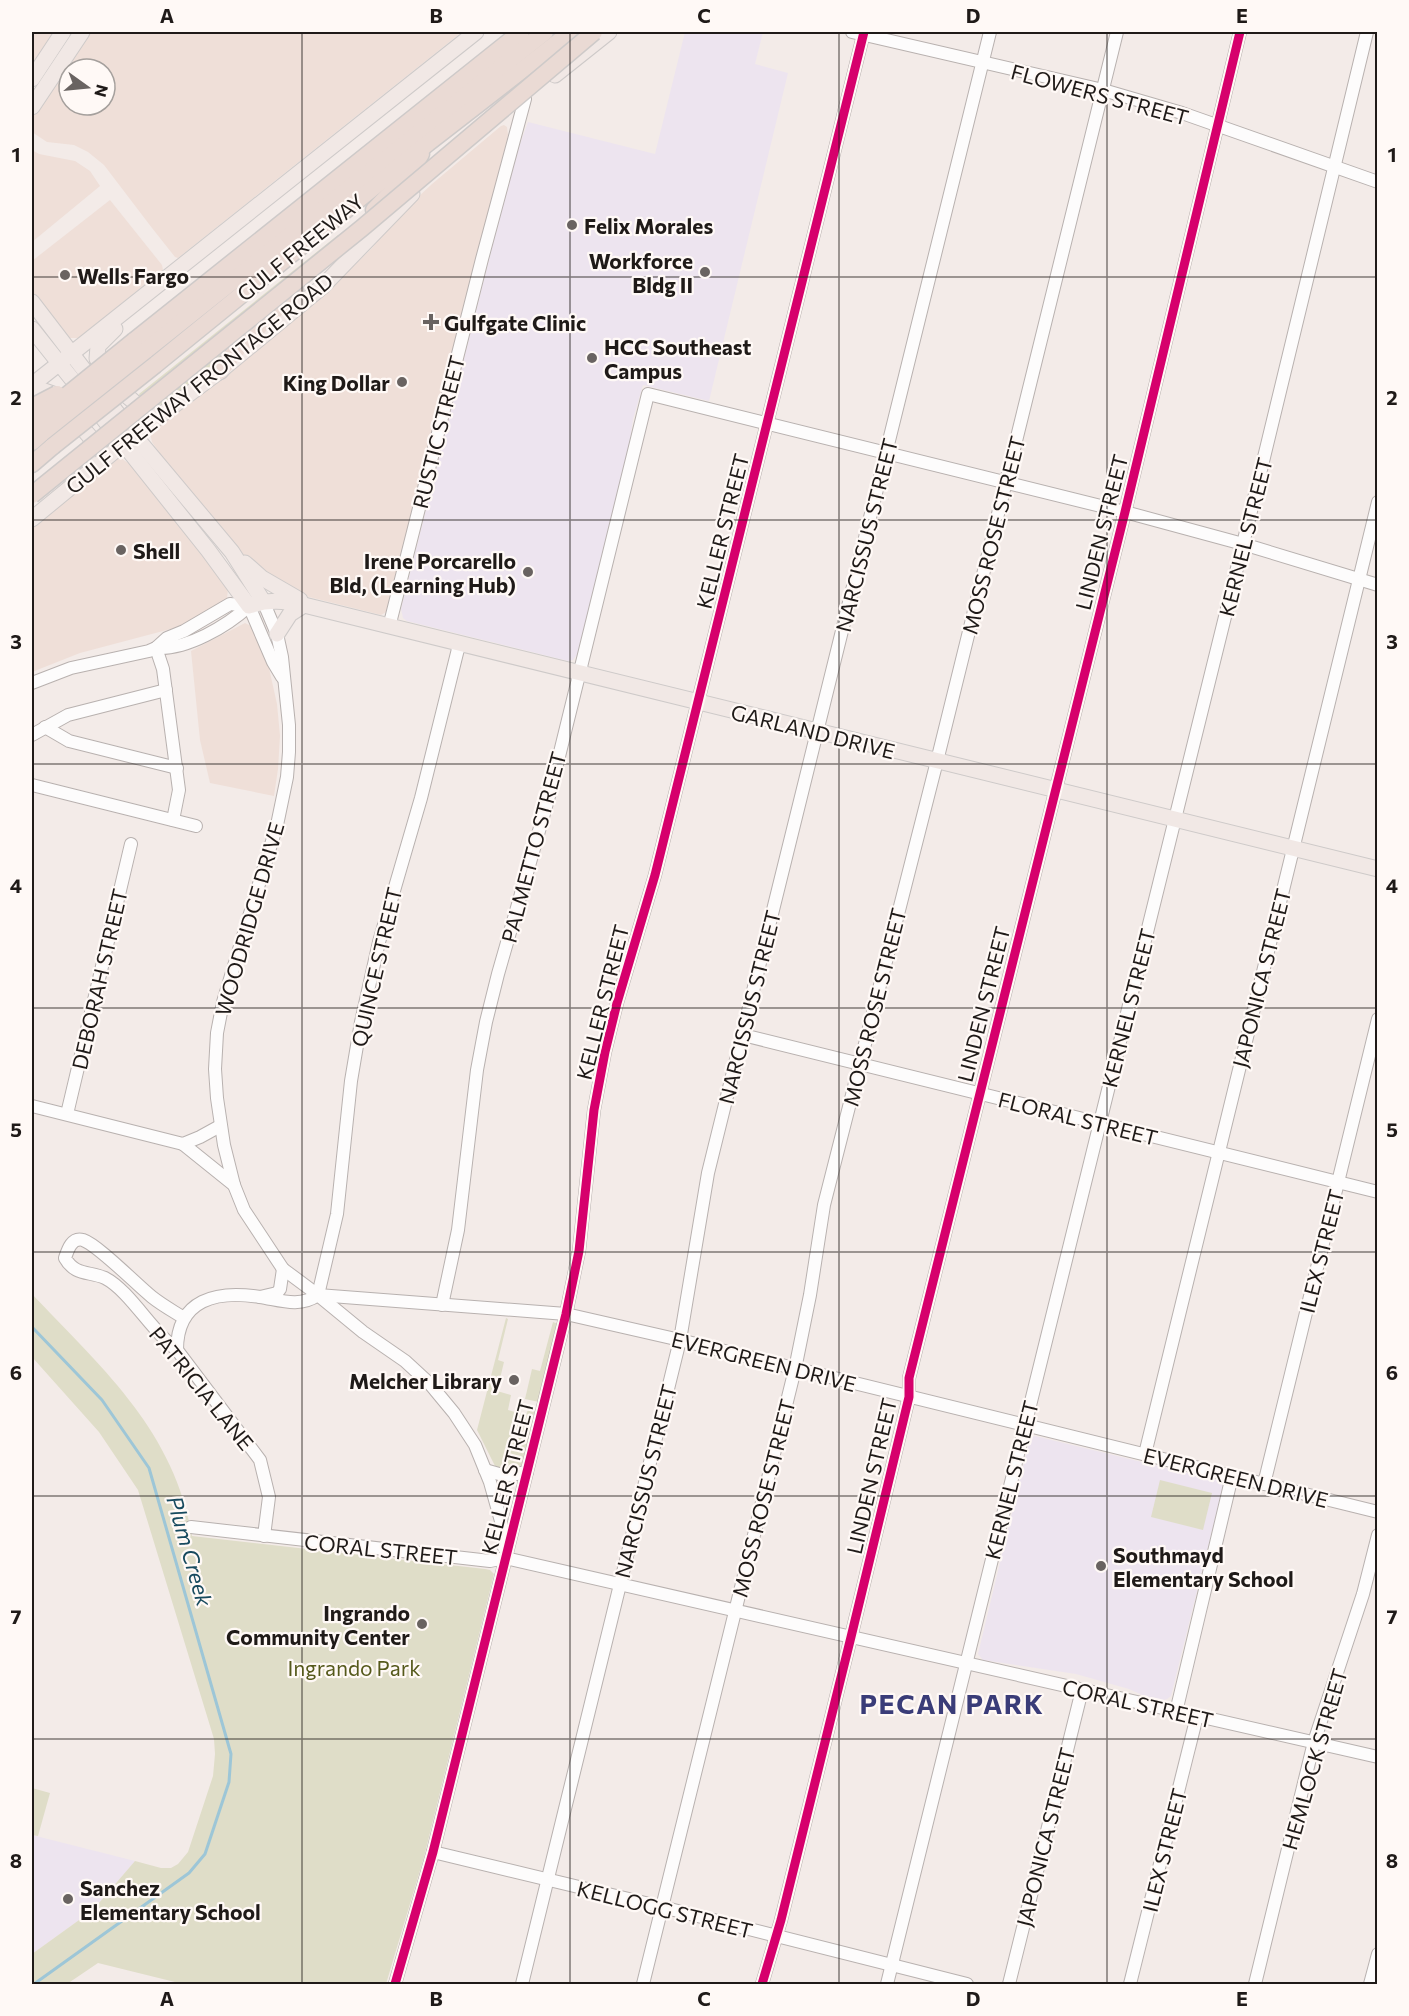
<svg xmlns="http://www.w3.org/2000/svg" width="1409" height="2016" font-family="Commissioner,sans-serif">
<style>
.built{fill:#efdfd8;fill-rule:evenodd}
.education{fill:#ede4ef}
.green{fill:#dfddc8}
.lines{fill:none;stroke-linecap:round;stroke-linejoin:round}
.stream{stroke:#9dc6d7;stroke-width:3}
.minor-casing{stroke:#b8b1af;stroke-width:14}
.major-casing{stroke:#cecac9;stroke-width:17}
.highway-casing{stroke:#cecac9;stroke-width:19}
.minor{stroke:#fdfcfc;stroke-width:12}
.major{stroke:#f1e8e5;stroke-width:15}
.highway{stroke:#eadad4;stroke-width:16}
.highway-bridge-casing{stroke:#cecac9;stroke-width:19;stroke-linecap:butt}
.highway-bridge{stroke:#eadad4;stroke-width:16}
.cycleway-casing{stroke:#fff9f6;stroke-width:13}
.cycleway{stroke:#d6006c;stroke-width:9}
.grid{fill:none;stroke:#1f1a18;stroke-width:1.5;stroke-opacity:0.55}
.poi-dot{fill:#696361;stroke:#fff9f6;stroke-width:2}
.labels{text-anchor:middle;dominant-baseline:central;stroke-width:4.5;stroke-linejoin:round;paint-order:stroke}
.street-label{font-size:21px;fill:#1f1a18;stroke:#fff9f6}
.poi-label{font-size:21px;font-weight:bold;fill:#1f1a18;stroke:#fff9f6;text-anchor:start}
.park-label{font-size:21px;fill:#55591b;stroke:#fff9f6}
.water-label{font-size:22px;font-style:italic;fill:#174a5e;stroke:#fff9f6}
.district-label{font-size:27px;font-weight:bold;letter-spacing:1.5px;fill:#3a3c78;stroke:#fff9f6}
.neatline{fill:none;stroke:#1f1a18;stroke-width:2}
.grid-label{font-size:20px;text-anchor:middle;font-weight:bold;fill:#1f1a18}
</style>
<rect width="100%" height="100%" fill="#f3ebe8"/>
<!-- built -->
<g class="built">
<path d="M32 32H57L32 69Z"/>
<path d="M89 32H462L178 258 175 257 152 228 104 165 88 152 74 145 47 142 32 132V116ZM69 69H105V105H69Z"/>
<path d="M504 125 507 127 508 135 388 611 381 615 297 594 250 564 221 531 169 467 152 442 150 433 335 284 372 248 401 213 432 184 501 126Z"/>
<path d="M32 150 39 154 75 161 90 171 100 186 32 242Z"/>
<path d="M110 200 162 265 163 270 82 335 78 338H68L32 294V261Z"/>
<path d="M117 459H122L130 464 227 585 228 590 227 598 222 604 182 626 80 653 32 672V528Z"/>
<path d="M245 623 253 627 269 668 277 704 280 736 278 769 274 796 210 783 200 740 191 651Z"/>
</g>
<!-- education -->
<g class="education">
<path d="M685 32H763L755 64 788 73 709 401 643 385 633 419 626 468 579 652 573 660 568 661 407 621 403 618 401 609 495 236 519 147 528 122 655 154Z"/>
<path d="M1035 1436 1224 1482 1171 1696 1167 1699 1160 1701 1151 1699 1129 1689 1076 1674 983 1660 978 1654 1030 1438Z"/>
<path d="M32 1835 135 1861 93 1910 32 1954Z"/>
</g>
<!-- green -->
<g class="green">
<path d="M345 233 224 355 165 403 156 406 142 404 139 394 338 235Z"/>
<path d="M32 1294C102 1368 174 1430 192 1536L485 1569 490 1570 494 1574 424 1857 386 1984H183L98 1963 67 1984H32V1954L93 1910 135 1861 161 1868H171L178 1864 188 1852 213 1776 215 1754 214 1739 138 1490 99 1432 32 1357Z"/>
<path d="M506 1318 508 1319 498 1360 504 1362 497 1391 511 1395 508 1410 526 1415 529 1407 537 1409 524 1462C517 1474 508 1470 496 1468L477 1430Z"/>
<path d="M553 1322 558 1324 539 1402 525 1399 532 1369 540 1371Z"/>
<path d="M1160 1480 1212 1493 1203 1530 1151 1517Z"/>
<path d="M32 1788 50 1793 38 1836 32 1835Z"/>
</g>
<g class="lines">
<!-- stream -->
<path class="stream" d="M32 1327 102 1400 149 1468 231 1754 229 1782 205 1854 189 1873 34 1984"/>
<defs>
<g id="minor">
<path d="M852 32 1103 90 1182 113 1378 182"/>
<path d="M263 601 277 634 282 657 289 725V752L287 777 277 825 223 1002 217 1033 215 1069 217 1098 224 1145 234 1185 244 1210 283 1269 318 1295 363 1332 405 1361 430 1384 454 1413 475 1445 490 1482 501 1521 504 1548"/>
<path d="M249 606 273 662 282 677"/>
<path d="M389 627 482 259 525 99"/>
<path d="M156 648 163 669 179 790 173 820"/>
<path d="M156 648C187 650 227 626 249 606"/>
<path d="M32 683 71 668 149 651 156 648 167 638 184 631 230 604 249 606"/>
<path d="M45 727 69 741 177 768"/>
<path d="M32 735 68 715 166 690"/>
<path d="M32 785 196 826"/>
<path d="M743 1035 1378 1192"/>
<path d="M32 1106 183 1144 200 1137 220 1126"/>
<path d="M67 1114 131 844"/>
<path d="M183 1144 234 1185"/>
<path d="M318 1295 566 1314 680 1340 1378 1512"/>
<path d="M318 1295 337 1214 351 1081 361 1022 379 942 421 798 459 645"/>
<path d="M260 1297 277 1293 280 1289 283 1269"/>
<path d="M442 1305 458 1230 477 1070 486 1022 498 974 551 789 648 394 1125 512 1243 544 1378 585"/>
<path d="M184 1318C173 1311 162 1305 152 1297 137 1285 98 1245 83 1240 72 1237 68 1249 65 1258 75 1276 89 1271 105 1278 130 1291 152 1332 177 1350L260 1460 269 1497 264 1536"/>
<path d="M177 1350C177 1299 217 1290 260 1297 280 1300 299 1308 318 1295"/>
<path d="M1145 1454 1378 502"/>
<path d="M485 1470 506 1476 527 1472"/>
<path d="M1264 1484 1378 1019"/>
<path d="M191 1527 490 1561 505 1558 1378 1757"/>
<path d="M1176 1712 1232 1476"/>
<path d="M433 1852 662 1907 967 1984"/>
<path d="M395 1984 433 1852 566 1314 579 1251 594 1110 605 1052 617 1003 655 875 864 32"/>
<path d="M522 1984 680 1340 708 1173 990 32"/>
<path d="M643 1984 795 1369 810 1295 824 1205 937 761 1117 32"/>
<path d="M762 1984 781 1920 851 1637 909 1397V1378L1125 512 1240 32"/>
<path d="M887 1984 1243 544 1367 32"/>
<path d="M1009 1984 1082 1690"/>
<path d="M1130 1984 1197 1716"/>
<path d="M1255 1984 1314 1742 1363 1594 1378 1535"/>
<path d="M1370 1984 1378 1954"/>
</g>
<g id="major">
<path d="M555 75 609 32"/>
<path d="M32 79 63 32"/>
<path d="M32 107 82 32"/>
<path d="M32 302 134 435 232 552 263 601"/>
<path d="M32 329 208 550 249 606C269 599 284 601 304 605L1378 869"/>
<path d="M115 329 98 346 97 359C110 374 131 410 152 409"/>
<path d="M32 385 476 32"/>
<path d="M32 391 39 389 53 394 91 438V446L87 457"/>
<path d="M32 519 134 435 220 371 322 287 412 194"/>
<path d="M245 563 262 578 300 600"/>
<path d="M277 634 290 614 304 605"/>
</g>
<g id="highway">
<path d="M374 210 409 174 421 154"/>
<path d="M134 341 521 32"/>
<path d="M145 351 545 32"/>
<path d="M155 365 428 143 571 32"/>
<path d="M220 371 238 348 295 290"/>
<path d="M32 442 42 433"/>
<path d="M32 464 53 446"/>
</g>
</defs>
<!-- minor casing -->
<use href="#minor" class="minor-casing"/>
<!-- major casing -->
<use href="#major" class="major-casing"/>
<!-- highway casing -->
<use href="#highway" class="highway-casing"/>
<!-- minor -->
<use href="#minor" class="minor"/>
<!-- major -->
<use href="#major" class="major"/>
<!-- highway -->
<use href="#highway" class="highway"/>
<defs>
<g id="highway-bridge">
<path d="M32 407 57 394"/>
<path d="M34 422 134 341"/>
<path d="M42 433 145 351"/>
<path d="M53 446 155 365"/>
<path d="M32 495 362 228 594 32"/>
</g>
</defs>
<!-- highway-bridge casing -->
<use href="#highway-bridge" class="highway-bridge-casing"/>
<!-- highway-bridge -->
<use href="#highway-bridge" class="highway-bridge"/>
<defs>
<g id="cycleway">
<path d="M395 1984 433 1852 566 1314 579 1251 594 1110 605 1052 617 1003 655 875 864 32"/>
<path d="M762 1984 781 1920 851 1637 909 1397V1378L1125 512 1240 32"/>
</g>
</defs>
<!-- cycleway casing -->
<use href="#cycleway" class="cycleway-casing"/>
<!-- cycleway -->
<use href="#cycleway" class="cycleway"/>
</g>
<!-- grid -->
<path class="grid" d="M302 32V1984M570 32V1984M839 32V1984M1107 32V1984M32 277H1378M32 520H1378M32 764H1378M32 1008H1378M32 1252H1378M32 1496H1378M32 1739H1378"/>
<!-- markers -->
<g class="poi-dot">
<circle cx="572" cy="225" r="6"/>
<circle cx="705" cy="272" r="6"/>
<circle cx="65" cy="275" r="6"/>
<path d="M428 313h6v6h6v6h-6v6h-6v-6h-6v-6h6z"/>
<circle cx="592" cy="358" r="6"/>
<circle cx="402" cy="382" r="6"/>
<circle cx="121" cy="550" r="6"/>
<circle cx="528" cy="572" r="6"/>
<circle cx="514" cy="1380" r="6"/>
<circle cx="1101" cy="1566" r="6"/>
<circle cx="422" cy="1624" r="6"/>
<circle cx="68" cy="1899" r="6"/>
</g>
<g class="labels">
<!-- street labels -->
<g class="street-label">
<text transform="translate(1100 94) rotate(15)">FLOWERS STREET</text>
<text transform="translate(300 247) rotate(-39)">GULF FREEWAY</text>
<text transform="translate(199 383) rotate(-39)">GULF FREEWAY FRONTAGE ROAD</text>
<text transform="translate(438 432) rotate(-76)">RUSTIC STREET</text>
<text transform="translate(722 531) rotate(-76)">KELLER STREET</text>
<text transform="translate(1101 532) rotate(-76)">LINDEN STREET</text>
<text transform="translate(866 535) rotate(-76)">NARCISSUS STREET</text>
<text transform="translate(993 535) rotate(-76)">MOSS ROSE STREET</text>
<text transform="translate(1245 537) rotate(-76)">KERNEL STREET</text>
<text transform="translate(813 731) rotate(14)">GARLAND DRIVE</text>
<text transform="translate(533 847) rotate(-75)">PALMETTO STREET</text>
<text transform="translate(249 919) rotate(-74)">WOODRIDGE DRIVE</text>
<text transform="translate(376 967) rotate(-77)">QUINCE STREET</text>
<text transform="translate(1261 978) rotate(-76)">JAPONICA STREET</text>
<text transform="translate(99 979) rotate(-77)">DEBORAH STREET</text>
<text transform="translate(602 1002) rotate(-76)">KELLER STREET</text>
<text transform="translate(983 1004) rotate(-76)">LINDEN STREET</text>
<text transform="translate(749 1007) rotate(-76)">NARCISSUS STREET</text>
<text transform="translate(874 1007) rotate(-76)">MOSS ROSE STREET</text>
<text transform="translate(1128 1008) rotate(-76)">KERNEL STREET</text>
<text transform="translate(1078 1118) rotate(14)">FLORAL STREET</text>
<text transform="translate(1321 1251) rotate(-76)">ILEX STREET</text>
<text transform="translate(764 1361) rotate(14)">EVERGREEN DRIVE</text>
<text transform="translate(202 1388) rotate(51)">PATRICIA LANE</text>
<text transform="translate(871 1476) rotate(-77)">LINDEN STREET</text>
<text transform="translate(507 1477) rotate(-76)">KELLER STREET</text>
<text transform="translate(1236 1477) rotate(14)">EVERGREEN DRIVE</text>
<text transform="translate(1011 1480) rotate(-76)">KERNEL STREET</text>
<text transform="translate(645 1481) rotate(-76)">NARCISSUS STREET</text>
<text transform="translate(763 1498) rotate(-76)">MOSS ROSE STREET</text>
<text transform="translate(381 1549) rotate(6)">CORAL STREET</text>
<text transform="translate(1138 1703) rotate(13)">CORAL STREET</text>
<text transform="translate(1314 1759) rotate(-74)">HEMLOCK STREET</text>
<text transform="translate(1045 1837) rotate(-76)">JAPONICA STREET</text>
<text transform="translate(1164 1850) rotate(-76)">ILEX STREET</text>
<text transform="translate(665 1909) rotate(14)">KELLOGG STREET</text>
</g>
<!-- poi labels -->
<g class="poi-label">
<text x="584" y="225">Felix Morales</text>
<text x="693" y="260" text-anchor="end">Workforce<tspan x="693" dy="24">Bldg II</tspan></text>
<text x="77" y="275">Wells Fargo</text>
<text x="444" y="322">Gulfgate Clinic</text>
<text x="604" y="346">HCC Southeast<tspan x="604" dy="24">Campus</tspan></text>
<text x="390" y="382" text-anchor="end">King Dollar</text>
<text x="133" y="550">Shell</text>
<text x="516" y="560" text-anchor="end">Irene Porcarello<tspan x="516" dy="24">Bld, (Learning Hub)</tspan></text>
<text x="502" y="1380" text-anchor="end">Melcher Library</text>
<text x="1113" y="1554">Southmayd<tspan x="1113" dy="24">Elementary School</tspan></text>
<text x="410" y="1612" text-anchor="end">Ingrando<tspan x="410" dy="24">Community Center</tspan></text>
<text x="80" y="1887">Sanchez<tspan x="80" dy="24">Elementary School</tspan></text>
</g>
<!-- park labels -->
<g class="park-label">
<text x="354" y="1667">Ingrando Park</text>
</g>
<!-- water labels -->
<g class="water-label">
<text transform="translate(190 1551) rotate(74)">Plum Creek</text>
</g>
<!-- district labels -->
<g class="district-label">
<text x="952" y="1703">PECAN PARK</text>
</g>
</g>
<!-- border -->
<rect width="1409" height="2016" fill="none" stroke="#fff9f6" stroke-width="66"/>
<!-- north arrow -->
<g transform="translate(87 87) rotate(105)"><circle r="28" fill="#fff9f6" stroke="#a5a09d" stroke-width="1.5"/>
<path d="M0-4.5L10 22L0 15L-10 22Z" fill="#696361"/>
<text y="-9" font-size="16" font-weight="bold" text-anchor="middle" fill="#1f1a18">N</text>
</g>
<rect x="33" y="33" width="1343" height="1950" class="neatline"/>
<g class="grid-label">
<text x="167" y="23">A</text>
<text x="436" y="23">B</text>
<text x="704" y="23">C</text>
<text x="973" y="23">D</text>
<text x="1242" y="23">E</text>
<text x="16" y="162">1</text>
<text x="1392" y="162">1</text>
<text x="16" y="405">2</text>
<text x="1392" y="405">2</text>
<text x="16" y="649">3</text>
<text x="1392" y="649">3</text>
<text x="16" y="893">4</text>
<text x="1392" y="893">4</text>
<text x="16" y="1137">5</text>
<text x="1392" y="1137">5</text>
<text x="16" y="1380">6</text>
<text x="1392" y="1380">6</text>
<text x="16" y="1624">7</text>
<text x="1392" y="1624">7</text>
<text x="16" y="1868">8</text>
<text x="1392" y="1868">8</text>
<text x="167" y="2006">A</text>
<text x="436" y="2006">B</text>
<text x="704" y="2006">C</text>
<text x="973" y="2006">D</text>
<text x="1242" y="2006">E</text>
</g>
</svg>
